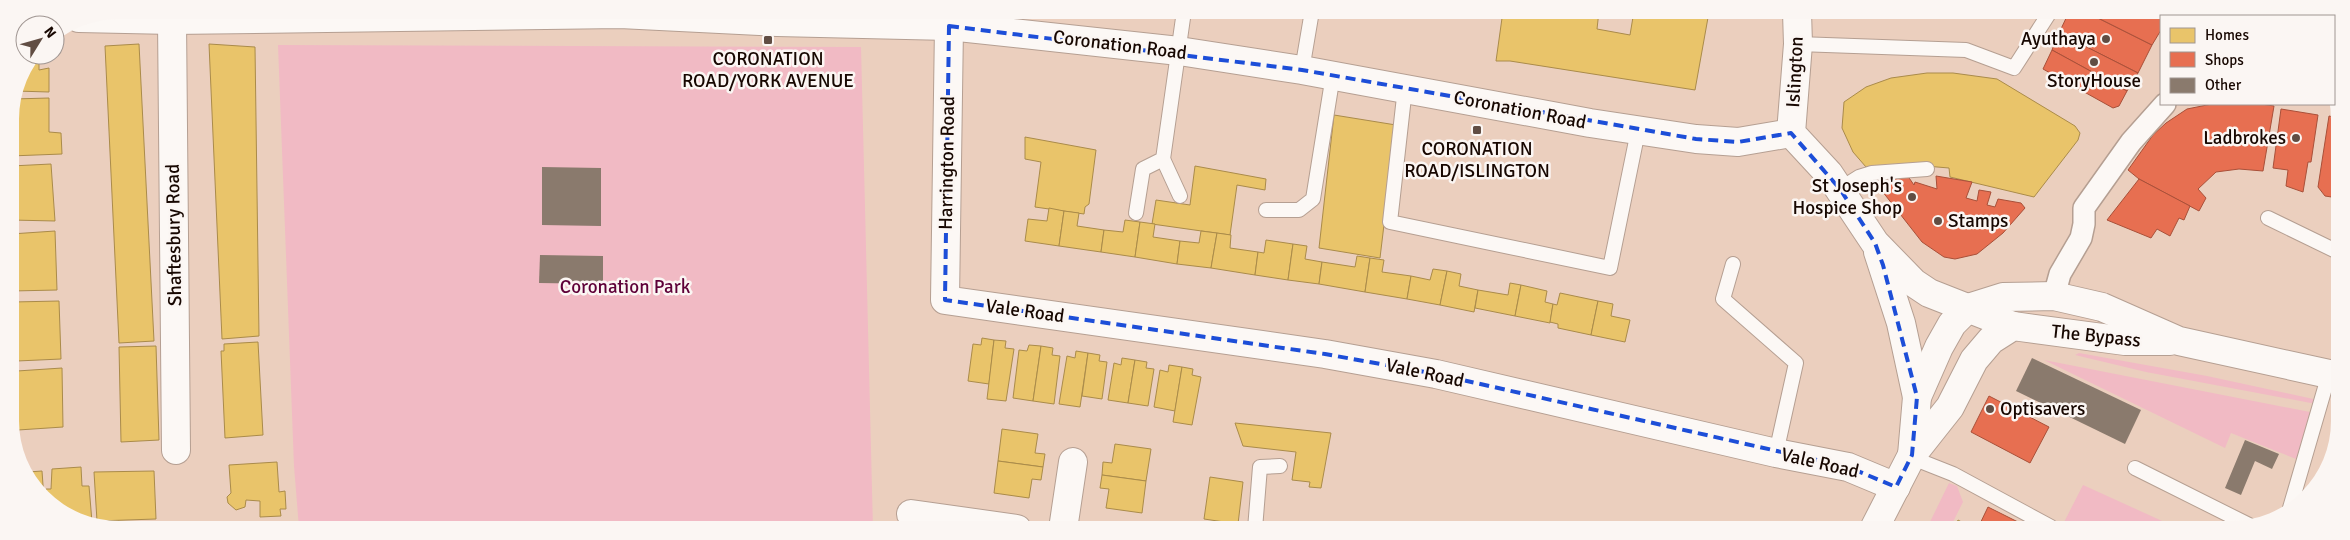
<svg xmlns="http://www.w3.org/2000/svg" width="2350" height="540" font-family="Signika,sans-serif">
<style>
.green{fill:#f1bac4}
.homes{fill:#e9c46a;stroke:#aa8b4a}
.shops{fill:#e76f51;stroke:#a95039}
.building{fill:#8a7a6d}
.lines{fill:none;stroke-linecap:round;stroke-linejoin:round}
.service-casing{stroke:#b59f92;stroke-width:16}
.pedestrian-casing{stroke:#b59f92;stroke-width:24}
.minor-casing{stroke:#b59f92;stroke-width:30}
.secondary-casing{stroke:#b59f92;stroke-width:30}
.trunk-casing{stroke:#b59f92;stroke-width:30}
.service{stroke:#fcf8f5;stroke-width:14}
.pedestrian{stroke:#fcf8f5;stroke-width:21}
.minor{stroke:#fcf8f5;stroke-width:28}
.secondary{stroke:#fcf8f5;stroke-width:28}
.trunk{stroke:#fcf8f5;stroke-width:28}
.marked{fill:none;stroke:#1d4ed8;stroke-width:4;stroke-dasharray:10 6;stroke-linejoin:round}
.poi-dot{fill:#614d43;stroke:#fbf6f3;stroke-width:2}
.labels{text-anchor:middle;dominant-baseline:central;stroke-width:5;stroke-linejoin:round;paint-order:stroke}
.poi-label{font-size:19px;fill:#170701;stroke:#fbf6f3;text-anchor:end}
.street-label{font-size:19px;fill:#170701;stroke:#fbf6f3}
.park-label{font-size:19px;fill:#5e0038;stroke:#fbf6f3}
</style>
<rect width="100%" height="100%" fill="#ebcfbe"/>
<!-- green -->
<g class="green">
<path d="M278 45 861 47 873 529 299 528 294 466Z"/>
<path d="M2079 353 2207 376 2318 400 2316 404 2146 372 2075 355Z"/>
<path d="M2044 360 2315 413 2296 459 2231 433 2225 448Z"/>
<path d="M1949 483 1957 486 1963 502 1949 530H1940L1929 524Z"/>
<path d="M2083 485 2182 530H2060Z"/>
</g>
<!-- homes -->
<g class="homes">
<path d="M1503 11H1599L1597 29 1630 35 1634 11 1709 12 1695 90 1510 61H1496Z"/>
<path d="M139 44 154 341 119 343 105 46Z"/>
<path d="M209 44 255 47 259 336 222 339Z"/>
<path d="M33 55H39V70L49 68V92L15 91 18 77Z"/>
<path d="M1927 73H1953L1997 79 2075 126 2080 133 2078 140 2034 197 1950 177 1949 168 1902 164 1866 167 1853 152 1842 128 1844 102 1866 87 1891 78Z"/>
<path d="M49 98V132L61 133 62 154 10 156V112L13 99Z"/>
<path d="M1334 115 1396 125 1380 258 1319 248Z"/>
<path d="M1025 137 1096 150 1089 204 1085 207 1084 214 1035 207 1041 162 1025 159Z"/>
<path d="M51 164 55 221 11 220V166Z"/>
<path d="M1195 166 1266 179 1265 190 1237 185 1230 235 1152 224 1156 200 1190 205Z"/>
<path d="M1049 208 1064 211 1059 246 1025 241 1028 219 1047 221Z"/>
<path d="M1064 211 1079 213 1077 226 1104 230 1101 252 1059 246Z"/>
<path d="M1125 220 1140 222 1135 257 1101 252 1104 230 1123 232Z"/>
<path d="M1140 222 1155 224 1153 237 1180 241 1177 264 1135 257Z"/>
<path d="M55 231 57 290 12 291 11 234Z"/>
<path d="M1201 231 1217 233 1211 268 1177 264 1180 241 1199 243Z"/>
<path d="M1217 233 1231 235 1230 248 1258 252 1255 275 1211 268Z"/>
<path d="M1266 240 1293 244 1288 280 1255 275 1258 252 1264 253Z"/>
<path d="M1293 244 1307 246 1305 259 1322 262 1319 284 1288 280Z"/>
<path d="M1357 256 1370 258 1365 292 1319 284 1322 262 1355 267Z"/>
<path d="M1370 258 1384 260 1382 272 1411 276 1407 299 1365 292Z"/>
<path d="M1433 269 1447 271 1440 305 1407 299 1411 276 1430 280Z"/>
<path d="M1447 271 1461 274 1459 286 1478 290 1474 312 1440 305Z"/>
<path d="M1510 283 1521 285 1515 316 1475 308 1478 290 1508 295Z"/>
<path d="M1521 285 1547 291 1545 302 1553 304 1550 323 1515 316Z"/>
<path d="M1560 293 1598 301 1591 335 1558 328V324L1550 322 1553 304 1557 305Z"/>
<path d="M59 301 61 359 17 361 13 302Z"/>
<path d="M1598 301 1613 304 1611 316 1630 320 1625 342 1591 335Z"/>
<path d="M982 338 994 340 989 384 968 381 973 344 981 345Z"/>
<path d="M994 340 1006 341 1005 348 1014 349 1006 401 987 399Z"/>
<path d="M258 342 263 435 225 438 221 351H224V344Z"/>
<path d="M1029 345 1041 346 1033 401 1013 398 1019 350 1027 351Z"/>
<path d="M156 346 159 440 121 442 119 347Z"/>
<path d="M1041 346 1053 348 1052 355 1060 356 1054 404 1033 401Z"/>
<path d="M1076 351 1088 353 1080 407 1059 404 1067 356 1075 358Z"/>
<path d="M1088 353 1100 355 1099 361 1107 362 1102 399 1082 396Z"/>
<path d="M1122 358 1135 360 1128 403 1108 400 1114 363 1121 365Z"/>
<path d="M1135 360 1147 362 1146 368 1154 369 1148 406 1128 403Z"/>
<path d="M1169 365 1182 367 1175 411 1154 407 1160 370 1168 372Z"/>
<path d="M1182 367 1193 369 1192 375 1201 377 1192 425 1173 422Z"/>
<path d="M62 368 63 427 18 430 17 371Z"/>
<path d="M1235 423 1331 433 1321 488 1309 487 1310 482 1292 480 1296 452 1243 446Z"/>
<path d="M1002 429 1038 434 1035 453 1045 454 1043 467 998 461Z"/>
<path d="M1115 444 1151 449 1146 481 1102 475 1103 462 1112 463Z"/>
<path d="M998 461 1043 467 1041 480 1032 479 1029 498 994 493Z"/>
<path d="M277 462 279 492 285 491 286 509H280L281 516 260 517V501L246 500 245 507 236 510 228 503 227 497 231 493 229 465Z"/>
<path d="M81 467 82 486H89L92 522H87L47 501 46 489H51L52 469Z"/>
<path d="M42 471 44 499 28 472Z"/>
<path d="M154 471 156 519 97 521 94 472Z"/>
<path d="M1102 475 1146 481 1142 513 1106 508 1109 489 1100 488Z"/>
<path d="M1210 477 1243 482 1238 524 1204 519Z"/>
<path d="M1958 520 1967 525 1965 530H1953Z"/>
</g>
<!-- shops -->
<g class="shops">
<path d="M2069 12H2096L2094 16 2152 45 2138 73 2059 33Z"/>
<path d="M2096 12H2173L2170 16H2161V30L2152 45 2094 16Z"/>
<path d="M2059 33 2138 73 2127 91 2052 50Z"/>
<path d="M2052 50 2127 91 2119 106 2113 108 2043 69Z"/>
<path d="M2212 104H2261L2274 106 2263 171 2239 169 2216 172 2198 189 2206 198 2199 211 2139 179 2128 170 2153 135 2166 123 2187 109Z"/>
<path d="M2281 109 2318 115 2311 162H2308L2303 192 2286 186 2288 170 2273 168Z"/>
<path d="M2329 116 2338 118V198L2325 196 2318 187Z"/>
<path d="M1907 175 1914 185 1915 182 1937 189 1936 176 1972 182 1966 198 1977 201 1979 190 1991 192 1987 205 1995 207 1998 199 2021 203 2025 208 2003 233 1977 254 1955 259 1944 257 1922 242 1875 182V179Z"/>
<path d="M2139 179 2190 206 2184 220 2179 218 2170 236 2157 229 2151 238 2107 220Z"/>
<path d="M1989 396 2049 427 2030 463 1971 432Z"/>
<path d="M1988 507 2034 530H1977Z"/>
</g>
<!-- building -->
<g class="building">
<path d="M542 167 601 168V226L542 225Z"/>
<path d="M540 255 603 256V284L539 283Z"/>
<path d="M2032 358 2141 410 2125 444 2016 391Z"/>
<path d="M2245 440 2279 454 2272 469 2255 461 2241 495 2225 488Z"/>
</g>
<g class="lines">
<defs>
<g id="service">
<path d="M1798 44 1966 50 2014 68 2050 12"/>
<path d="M1302 70 1312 11"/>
<path d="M1405 88 1390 222 1610 268 1638 131"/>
<path d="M1163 159 1180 196"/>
<path d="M1840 189 1859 177 1872 173 1927 169"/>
<path d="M1266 210H1299L1313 199 1333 75"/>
<path d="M1136 213 1143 169 1163 159 1184 11"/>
<path d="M2268 218 2338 252"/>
<path d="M1733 264 1723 299 1796 363 1776 453"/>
<path d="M1910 457 1953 474 2051 527"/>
<path d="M2135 468 2249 525"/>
<path d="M2290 508 2329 374"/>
<path d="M1255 529 1260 467 1280 466"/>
</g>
<g id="pedestrian">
<path d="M2218 16V12"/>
<path d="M2054 296 2060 274 2081 238 2084 224V208L2131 142 2165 104"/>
</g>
<g id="minor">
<path d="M79 18 172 20 620 14 777 22 949 26 1179 51 1302 70 1590 123 1696 139 1738 142 1791 133"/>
<path d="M172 20 176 450"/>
<path d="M949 26 945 300 1325 354 1436 374 1776 453 1848 467 1896 487"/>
<path d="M911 514 1017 529"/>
<path d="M1063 529 1073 462"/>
</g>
<g id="secondary">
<path d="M1797 12 1798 44 1791 133 1829 174 1875 243 1914 283 1929 293 2013 326"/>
<path d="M1878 252 1901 323 1917 397"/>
</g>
<g id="trunk">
<path d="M1912 455 1917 397 1939 347 1952 324 1968 308 2003 297 2054 296 2102 307 2179 341 2338 376"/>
<path d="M1874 529 1912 455 1950 407 1974 360 1991 340 2013 326 2125 341H2170"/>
</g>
</defs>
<!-- service casing -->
<use href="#service" class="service-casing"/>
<!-- pedestrian casing -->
<use href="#pedestrian" class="pedestrian-casing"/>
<!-- minor casing -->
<use href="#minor" class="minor-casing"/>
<!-- secondary casing -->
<use href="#secondary" class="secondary-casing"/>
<!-- trunk casing -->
<use href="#trunk" class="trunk-casing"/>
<!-- service -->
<use href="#service" class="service"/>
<!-- pedestrian -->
<use href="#pedestrian" class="pedestrian"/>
<!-- minor -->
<use href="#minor" class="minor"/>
<!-- secondary -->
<use href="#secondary" class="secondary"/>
<!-- trunk -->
<use href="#trunk" class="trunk"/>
</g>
<!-- marked area -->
<path class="marked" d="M949 26 1302 70 1696 139 1738 142 1791 133 1840 189 1875 243 1883 265 1917 397 1912 455 1896 487 1848 467 1436 374 1325 354 945 300Z"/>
<!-- markers -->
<g class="poi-dot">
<circle cx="2106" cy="39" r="5"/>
<rect x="763" y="35" width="10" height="10" rx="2.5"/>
<circle cx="2094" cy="62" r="5"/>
<rect x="1472" y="125" width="10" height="10" rx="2.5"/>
<circle cx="2296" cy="138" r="5"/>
<circle cx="1912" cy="197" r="5"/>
<circle cx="1938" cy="221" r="5"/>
<circle cx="1990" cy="409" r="5"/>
</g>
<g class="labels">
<!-- poi labels -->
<g class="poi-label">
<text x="2096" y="39">Ayuthaya</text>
<text x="768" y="59" text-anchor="middle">CORONATION<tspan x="768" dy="22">ROAD/YORK AVENUE</tspan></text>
<text x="2094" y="81" text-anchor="middle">StoryHouse</text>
<text x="2286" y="138">Ladbrokes</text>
<text x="1477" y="149" text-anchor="middle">CORONATION<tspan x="1477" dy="22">ROAD/ISLINGTON</tspan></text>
<text x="1902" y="186">St Joseph's<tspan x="1902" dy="22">Hospice Shop</tspan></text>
<text x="1948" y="221" text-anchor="start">Stamps</text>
<text x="2000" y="409" text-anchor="start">Optisavers</text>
</g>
<!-- street labels -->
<g class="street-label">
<text transform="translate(1120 45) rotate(7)">Coronation Road</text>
<text transform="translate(1795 72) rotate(-87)">Islington</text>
<text transform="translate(1520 110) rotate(11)">Coronation Road</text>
<text transform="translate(947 163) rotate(-89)">Harrington Road</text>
<text transform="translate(174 235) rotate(-91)">Shaftesbury Road</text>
<text transform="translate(1025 311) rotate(8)">Vale Road</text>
<text transform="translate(2096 336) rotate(6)">The Bypass</text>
<text transform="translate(1425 373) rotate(12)">Vale Road</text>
<text transform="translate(1820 463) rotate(13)">Vale Road</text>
</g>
<!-- park labels -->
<g class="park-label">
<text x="625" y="287">Coronation Park</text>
</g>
</g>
<!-- crop -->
<path d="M0 0H2350V540H0ZM119 19H2231A100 100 0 0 1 2331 119V421A100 100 0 0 1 2231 521H119A100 100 0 0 1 19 421V119A100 100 0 0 1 119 19Z" fill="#fbf6f3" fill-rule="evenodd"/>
<!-- legend -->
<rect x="2160" y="15" width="175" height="90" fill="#fbf6f3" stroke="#a09692"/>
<rect x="2170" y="28" width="25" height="15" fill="#e9c46a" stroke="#a09692"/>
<text x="2205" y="40" font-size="15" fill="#170701">Homes</text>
<rect x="2170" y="52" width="25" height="15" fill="#e76f51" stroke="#a09692"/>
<text x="2205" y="65" font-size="15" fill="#170701">Shops</text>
<rect x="2170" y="78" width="25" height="15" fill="#8a7a6d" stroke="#a09692"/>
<text x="2205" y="90" font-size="15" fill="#170701">Other</text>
<!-- north arrow -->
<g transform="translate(40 40) rotate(53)"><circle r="24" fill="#fbf6f3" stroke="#a09692"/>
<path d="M0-4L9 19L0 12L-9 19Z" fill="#614d43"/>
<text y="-8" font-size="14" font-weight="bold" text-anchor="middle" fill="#170701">N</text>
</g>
</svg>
